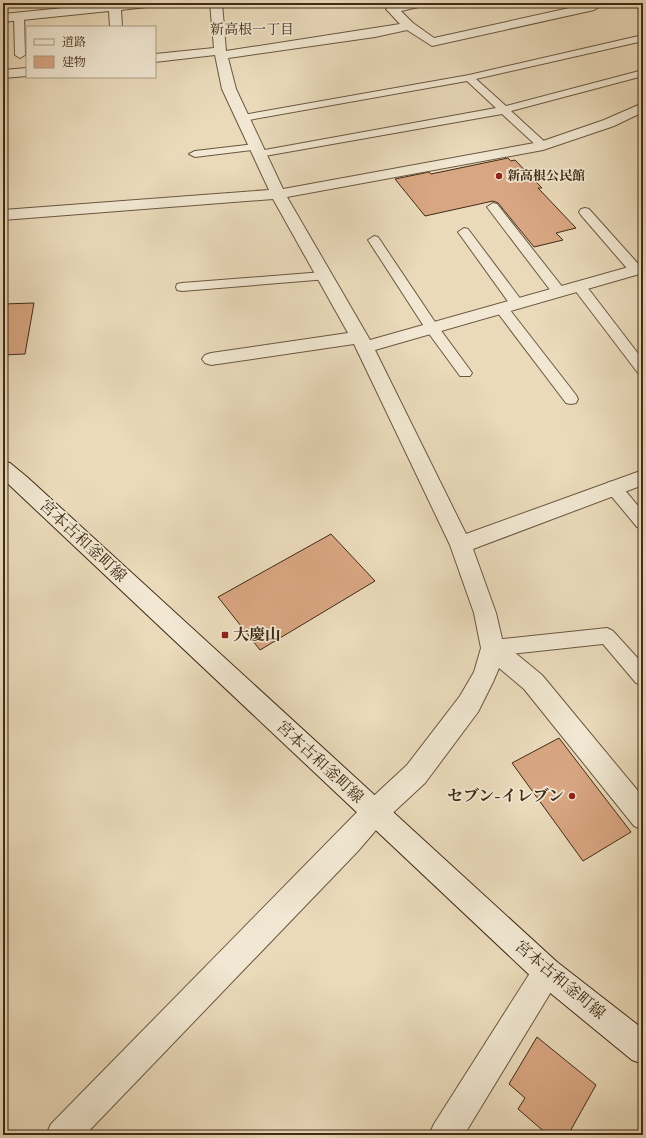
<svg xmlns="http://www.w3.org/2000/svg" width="646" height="1138" font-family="'Libre Bodoni','Noto Serif JP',serif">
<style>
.building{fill:#d8a682;stroke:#402b16}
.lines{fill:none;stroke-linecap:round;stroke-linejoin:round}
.lane-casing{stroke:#6a573f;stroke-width:2}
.street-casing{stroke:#6a573f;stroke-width:2}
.secondary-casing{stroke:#402b16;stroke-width:2}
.lane{fill:#f1e7d2;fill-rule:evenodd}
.street{fill:#f1e7d2;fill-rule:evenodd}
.secondary{fill:#f1e7d2;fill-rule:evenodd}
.poi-dot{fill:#8f2418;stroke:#f1e7d2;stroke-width:1.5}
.labels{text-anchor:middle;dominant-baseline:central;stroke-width:3.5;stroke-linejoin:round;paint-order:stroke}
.far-poi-label{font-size:13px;font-weight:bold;fill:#402b16;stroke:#f1e7d2;text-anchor:start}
.far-neighbourhood-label{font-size:14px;fill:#402b16;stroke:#f1e7d2}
.street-label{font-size:16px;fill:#402b16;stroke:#f1e7d2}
.poi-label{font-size:16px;font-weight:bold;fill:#402b16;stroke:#f1e7d2;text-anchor:start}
</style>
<rect width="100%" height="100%" fill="#eadaba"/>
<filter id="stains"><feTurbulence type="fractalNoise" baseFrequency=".005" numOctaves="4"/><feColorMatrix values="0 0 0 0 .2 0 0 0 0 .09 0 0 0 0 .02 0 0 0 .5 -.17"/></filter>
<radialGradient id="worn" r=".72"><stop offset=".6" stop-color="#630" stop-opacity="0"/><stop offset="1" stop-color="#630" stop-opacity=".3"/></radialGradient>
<!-- building -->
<g class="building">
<path d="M508 158 511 161 515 160 542 188H538L576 228 556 233 563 240 534 247 498 203 493 201 425 216 395 179 429 172 431 174Z"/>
<path d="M34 303 25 354 3 355V304Z"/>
<path d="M331 534 375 581 260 650 218 597Z"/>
<path d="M559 738 631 832 583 861 512 763Z"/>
<path d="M537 1037 596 1085 568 1135H548L518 1109 525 1098 509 1084Z"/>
</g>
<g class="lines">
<defs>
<g id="lane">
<path d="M19 13 24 16 25 55 20 58 15 55 14 16Z"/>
<path d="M643 35V41L476 79 506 106 643 70V76L511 111 547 144 548 146 547 148H539L502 114 259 157 253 154 259 151 496 108 467 81 243 121 238 118 243 115 469 75Z"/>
<path d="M255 144 259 145 260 147 259 149 195 157 189 154 195 151Z"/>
<path d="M493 203 497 204 564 289 566 292 564 295H554L487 207Z"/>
<path d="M585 208 589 209 641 267 642 270 641 273H631L581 215 579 212 581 209Z"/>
<path d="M464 228 468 229 522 301 524 304 522 307H512L458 232Z"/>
<path d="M374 236 378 237 437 325 470 370 472 373 470 376H460L427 331 368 240Z"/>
<path d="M323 272 328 273 329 276 328 279 182 291 177 290 176 287 177 284 182 283Z"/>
<path d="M579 282 584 283 643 360V375L638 373 574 289 573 286 574 283Z"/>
<path d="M501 304 506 305 576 395 578 399 576 403 571 404 566 403 494 308 496 305Z"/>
<path d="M613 481 619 483 643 512V529L637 527 607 491 605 487 607 483Z"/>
<path d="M607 628 613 631 643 664V685L636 683 603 644 493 656 487 653 484 648 487 643 493 640Z"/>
</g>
<g id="street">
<path d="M113 3H161L155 6 121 10 122 27H110L109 11 3 22V14Z"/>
<path d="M210 3H222L226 51 400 24 386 9 388 7 405 3H429L427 5 401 11 413 23 434 38 592 3H606L594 10 432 46 407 30 375 37 228 58 236 89 283 189 540 142 604 120 643 103V112L614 126 543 150 287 197 370 340 643 263V273L375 350 466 534 643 470V485L473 549 496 613 503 643 542 675 643 797V830L634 826 524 689 499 668 493 682 478 712 425 783 383 822 358 851 85 1135H46L51 1124 365 804 407 765 460 696 474 672 481 648 474 613 450 545 354 344 211 365 205 363 202 359 205 355 211 353 348 333 273 199 3 220V210L269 190 222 89 215 55 155 62V54L214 48Z"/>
<path d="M27 68V76L3 78V70Z"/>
<path d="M547 957 557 962 562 972 557 982 464 1135H429L434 1124 537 962Z"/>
</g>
<path id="secondary" d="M3 461 10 463 27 477 557 962 643 1029V1064L632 1060 537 982 3 479Z"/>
</defs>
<!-- lane casing -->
<use href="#lane" class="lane-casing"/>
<!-- street casing -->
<use href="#street" class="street-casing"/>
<!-- secondary casing -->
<use href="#secondary" class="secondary-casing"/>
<!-- lane -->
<use href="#lane" class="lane"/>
<!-- street -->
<use href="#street" class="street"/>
<!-- secondary -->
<use href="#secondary" class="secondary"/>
</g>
<!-- markers -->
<g class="poi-dot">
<circle cx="499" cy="176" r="4"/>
<rect x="221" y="631" width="8" height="8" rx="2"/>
<circle cx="572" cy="796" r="4"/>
</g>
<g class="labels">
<!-- far-poi labels -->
<g class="far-poi-label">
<text x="507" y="176">新高根公民館</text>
</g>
<!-- far-neighbourhood labels -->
<g class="far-neighbourhood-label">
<text x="252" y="30">新高根一丁目</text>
</g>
<!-- street labels -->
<g class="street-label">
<text transform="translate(83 541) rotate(43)">宮本古和釜町線</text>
<text transform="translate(320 762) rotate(43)">宮本古和釜町線</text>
<text transform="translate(560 980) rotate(40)">宮本古和釜町線</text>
</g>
<!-- poi labels -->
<g class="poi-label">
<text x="233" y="635">大慶山</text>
<text x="564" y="796" text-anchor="end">セブン-イレブン</text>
</g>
</g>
<!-- margin -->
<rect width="646" height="1138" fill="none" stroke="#eadaba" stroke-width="16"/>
<rect x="4" y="4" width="638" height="1130" fill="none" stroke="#402b16" stroke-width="2"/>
<rect x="8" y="8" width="630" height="1122" fill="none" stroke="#402b16"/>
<!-- legend -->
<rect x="26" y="26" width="130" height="52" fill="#f1e7d2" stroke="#aa9c87"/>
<rect x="34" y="39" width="20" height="6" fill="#f1e7d2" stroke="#aa9c87"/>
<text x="62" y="46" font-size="12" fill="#402b16">道路</text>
<rect x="34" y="56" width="20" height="12" fill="#d8a682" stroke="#aa9c87"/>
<text x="62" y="66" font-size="12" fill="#402b16">建物</text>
<rect width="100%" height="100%" filter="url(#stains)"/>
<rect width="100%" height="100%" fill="url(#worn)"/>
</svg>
